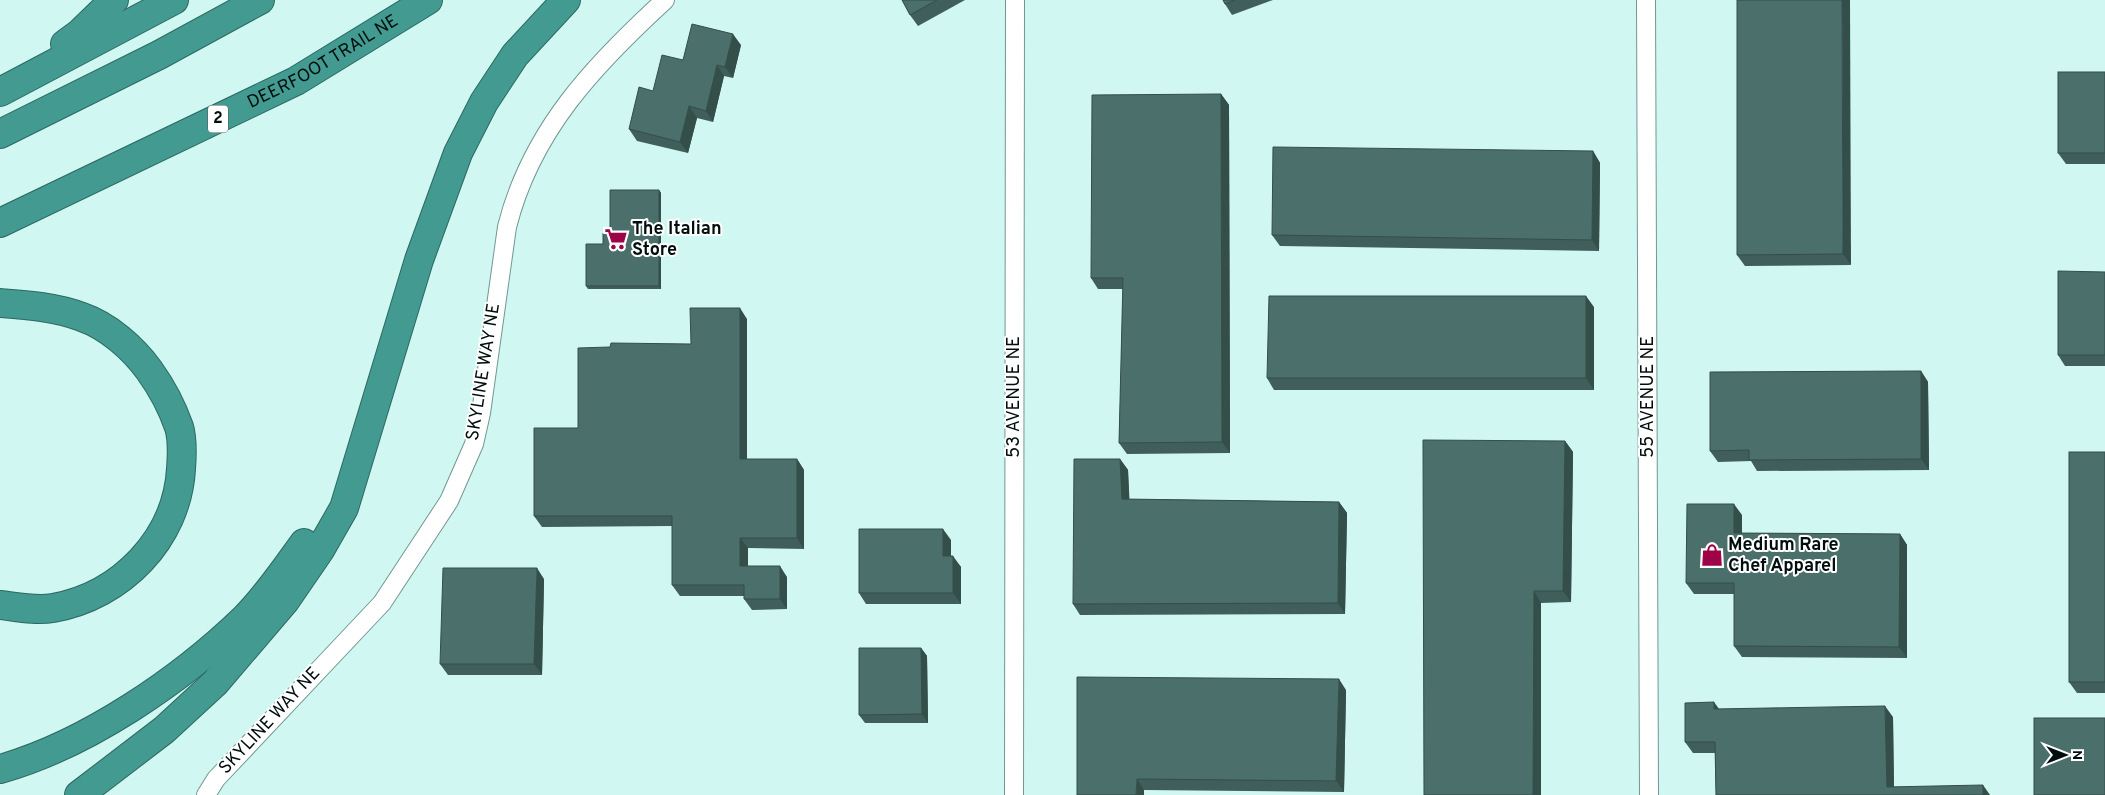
<svg xmlns="http://www.w3.org/2000/svg" width="2105" height="795" font-family="Overpass,sans-serif">
<style>
.lines{fill:none;stroke-linecap:round;stroke-linejoin:round}
.minor-casing{stroke:#729792;stroke-width:20}
.motorway-casing{stroke:#2c6962;stroke-width:30}
.minor{stroke:#fff;stroke-width:18}
.motorway{stroke:#439a90;stroke-width:28}
.wall{fill:#405f5b}
.shaded-wall{fill:#344e4a}
.building{fill:#4b6f6a;stroke:#344e4a}
.labels{text-anchor:middle;dominant-baseline:central;stroke-width:4;stroke-linejoin:round;paint-order:stroke}
.shield{fill:#fff;stroke:#4e5656;stroke-width:1}
.shield-label{font-size:16px;font-weight:bold;fill:#020e0d}
.street-label{font-size:18px;fill:#020e0d;stroke:#fff}
.poi-label{font-size:18px;font-weight:bold;fill:#020e0d;stroke:#fff;text-anchor:start}
</style>
<rect width="100%" height="100%" fill="#d0f7f1"/>
<g class="lines">
<defs>
<g id="minor">
<path d="M1646 0 1649 795"/>
<path d="M206 795 216 779 382 603 449 501 474 444 481 413 507 227C531 131 594 65 665 0"/>
<path d="M1014 795 1015 0"/>
</g>
<g id="motorway">
<path d="M65 44 80 33 114 0"/>
<path d="M0 92 174 0"/>
<path d="M0 134 159 55 260 0"/>
<path id="s1" d="M0 223 296 81 428 0"/>
<path d="M0 303C27 305 56 307 82 317 108 326 133 348 149 370 162 388 172 407 179 427 183 440 182 456 181 469 177 539 121 596 53 608 36 611 17 607 0 605"/>
<path d="M0 769C86 745 181 680 245 618 267 596 286 568 304 543"/>
<path d="M79 795 164 730 215 683 285 601 320 550 344 508 419 260 458 153 484 102 515 55 566 0"/>
</g>
</defs>
<!-- minor casing -->
<use href="#minor" class="minor-casing"/>
<!-- motorway casing -->
<use href="#motorway" class="motorway-casing"/>
<!-- minor -->
<use href="#minor" class="minor"/>
<!-- motorway -->
<use href="#motorway" class="motorway"/>
</g>
<!-- wall -->
<g class="wall">
<path d="M902 0H965L918 26 910 15Z"/>
<path d="M1223 0H1273L1232 15 1225 4Z"/>
<path d="M1737 0 1851 265 1745 266 1737 255Z"/>
<path d="M741 45 733 78 724 76 713 122 697 118 688 153 637 141 629 129 653 91 683 60Z"/>
<path d="M2105 72V164H2066L2058 153Z"/>
<path d="M1221 94 1229 105 1230 453 1127 454 1119 443 1123 289H1098L1091 278Z"/>
<path d="M1593 151 1600 163 1599 251 1280 246 1272 235Z"/>
<path d="M659 190 661 193V289H588L586 286 603 244 610 233Z"/>
<path d="M2105 272V366H2065L2058 355Z"/>
<path d="M1594 307V390H1274L1267 378Z"/>
<path d="M747 319V459H797L804 470V549L748 548V566L787 577V609L752 610 744 599V596H680L672 585V526L542 527 534 516 578 428 610 347 691 344Z"/>
<path d="M1921 371 1928 382 1929 470 1757 471 1751 461 1718 462 1710 451Z"/>
<path d="M1565 441 1573 452 1571 602 1541 603V795H1424Z"/>
<path d="M2105 452V693H2077L2069 682Z"/>
<path d="M1120 459 1128 470 1129 499 1339 502 1347 513 1345 614 1080 615 1073 604Z"/>
<path d="M1742 515V533L1900 534 1907 545V658L1742 657 1734 646V594H1694L1686 583Z"/>
<path d="M951 540V556L961 567V604H866L859 593Z"/>
<path d="M544 579 542 675H448L440 664Z"/>
<path d="M921 648 927 656 928 723H865L859 715Z"/>
<path d="M1077 677 1346 690 1344 792 1144 790V795Z"/>
<path d="M1718 709 1893 717 1894 787 1716 795 1715 753H1693L1685 742Z"/>
</g>
<!-- shaded-wall -->
<g class="shaded-wall">
<path d="M1842 0H1850L1851 265 1843 254Z"/>
<path d="M733 34 741 45 733 78 725 67Z"/>
<path d="M717 65 724 76 713 122 706 111Z"/>
<path d="M1221 94 1229 105 1230 453 1222 442Z"/>
<path d="M689 106 697 118 688 153 680 142Z"/>
<path d="M1593 151 1600 163 1599 251 1592 240Z"/>
<path d="M659 190 661 193V289L659 286Z"/>
<path d="M1586 296 1594 307V390L1586 378Z"/>
<path d="M740 308 747 319V470L740 459Z"/>
<path d="M1921 371 1928 382 1929 470 1921 459Z"/>
<path d="M1565 441 1573 452 1571 602 1563 591Z"/>
<path d="M797 459 804 470V549L797 538Z"/>
<path d="M1120 459 1128 470 1130 510 1122 499Z"/>
<path d="M1339 502 1347 513 1345 614 1338 603Z"/>
<path d="M1734 504 1742 515V544L1734 533Z"/>
<path d="M943 529 951 540V567L943 556Z"/>
<path d="M1900 534 1907 545V658L1899 647Z"/>
<path d="M740 538 748 548V577L740 566Z"/>
<path d="M953 556 961 567V604L953 593Z"/>
<path d="M780 566 787 577V609L780 599Z"/>
<path d="M537 568 544 579 542 675 534 664Z"/>
<path d="M1534 591 1541 603V795H1533Z"/>
<path d="M921 648 927 656 928 723 922 714Z"/>
<path d="M1339 679 1346 690 1344 792 1336 781Z"/>
<path d="M1714 702 1722 713 1714 709Z"/>
<path d="M1885 706 1893 717 1894 795 1887 787Z"/>
<path d="M1137 779 1144 790V795H1136Z"/>
<path d="M1983 785 1990 795H1983Z"/>
</g>
<!-- building -->
<g class="building">
<path d="M902 0H937L910 15Z"/>
<path d="M1223 0H1235L1225 4Z"/>
<path d="M1737 0H1842L1843 254 1737 255Z"/>
<path d="M692 24 733 34 725 67 717 65 706 111 689 106 680 142 629 129 639 87 653 91 662 55 683 60Z"/>
<rect x="2058" y="72" width="47" height="81"/>
<path d="M1221 94 1222 442 1119 443 1123 278H1091L1092 95Z"/>
<path d="M1273 147 1593 151 1592 240 1272 235Z"/>
<path d="M610 190H659V286H586V244H603V233H610Z"/>
<path d="M2058 271 2105 272V355H2058Z"/>
<path d="M1269 296H1586V378H1267Z"/>
<path d="M690 308H740V459H797V538H740V566H780V599H744V585H672V516H534V428H578V348L610 347 611 343 691 344Z"/>
<path d="M1921 371V459L1749 460V450L1710 451V372Z"/>
<path d="M1423 440 1565 441 1563 591H1534L1533 795H1424Z"/>
<rect x="2069" y="452" width="36" height="230"/>
<path d="M1074 459H1120L1122 499 1339 502 1338 603 1073 604Z"/>
<path d="M1687 504H1734V533L1900 534 1899 647 1734 646V583H1686Z"/>
<path d="M859 529H943V556H953V593H859Z"/>
<path d="M443 568H537L534 664H440Z"/>
<path d="M859 648H921L922 714 859 715Z"/>
<path d="M1077 677 1339 679 1336 781 1137 779 1136 795H1077Z"/>
<path d="M1714 702V709L1885 706 1887 787 1983 785V795H1716L1715 742H1685V703Z"/>
<rect x="2034" y="718" width="71" height="77"/>
</g>
<!-- icons -->
<defs>
<symbol id="supermarket-bare" viewBox="-9 -9 18 18"><path d="M-6-5.5h2.5l.6 2H6L4.5 2H-2.5L-4.4-4H-6ZM-1.5 3.2a1.3 1.3 0 1 0 .1 0ZM3 3.2a1.3 1.3 0 1 0 .1 0Z" fill="#9e0247" stroke="#fff" stroke-width="2.5" paint-order="stroke"/></symbol>
<symbol id="shop-bare" viewBox="-9 -9 18 18"><path d="M-5-2.5h2.3a2.7 3.5 0 0 1 5.4 0H5L5.5 6h-11ZM-1.5-2.5h3a1.5 2.3 0 0 0-3 0Z" fill="#9e0247" stroke="#fff" stroke-width="2.5" paint-order="stroke"/></symbol>
</defs>
<g fill-rule="evenodd">
<use href="#supermarket-bare" x="600" y="223" width="32" height="32"/>
<use href="#shop-bare" x="1696" y="539" width="32" height="32"/>
</g>
<g class="labels">
<!-- shield labels -->
<rect class="shield" x="208" y="105.5" width="20" height="27" rx="4"/>
<g class="shield-label">
<text x="218" y="119">2</text>
</g>
<!-- street labels -->
<g class="street-label">
<text stroke="none"><textPath href="#s1" startOffset="361">DEERFOOT TRAIL NE</textPath></text>
<text transform="translate(484 372) rotate(-81)">SKYLINE WAY NE</text>
<text transform="translate(1014 397) rotate(-90)">53 AVENUE NE</text>
<text transform="translate(1648 397) rotate(-90)">55 AVENUE NE</text>
<text transform="translate(270 721) rotate(-47)">SKYLINE WAY NE</text>
</g>
<!-- poi labels -->
<g class="poi-label">
<text x="632" y="229">The Italian<tspan x="632" dy="21">Store</tspan></text>
<text x="1728" y="545">Medium Rare<tspan x="1728" dy="21">Chef Apparel</tspan></text>
</g>
</g>
<!-- north arrow -->
<g transform="translate(2065 755) rotate(90)" stroke="#ffffff" stroke-width="4" paint-order="stroke">
<path d="M0-4L9 19L0 12L-9 19Z" fill="#020e0d"/>
<text y="-8" font-size="14" font-weight="bold" text-anchor="middle" fill="#020e0d">N</text>
</g>
</svg>
